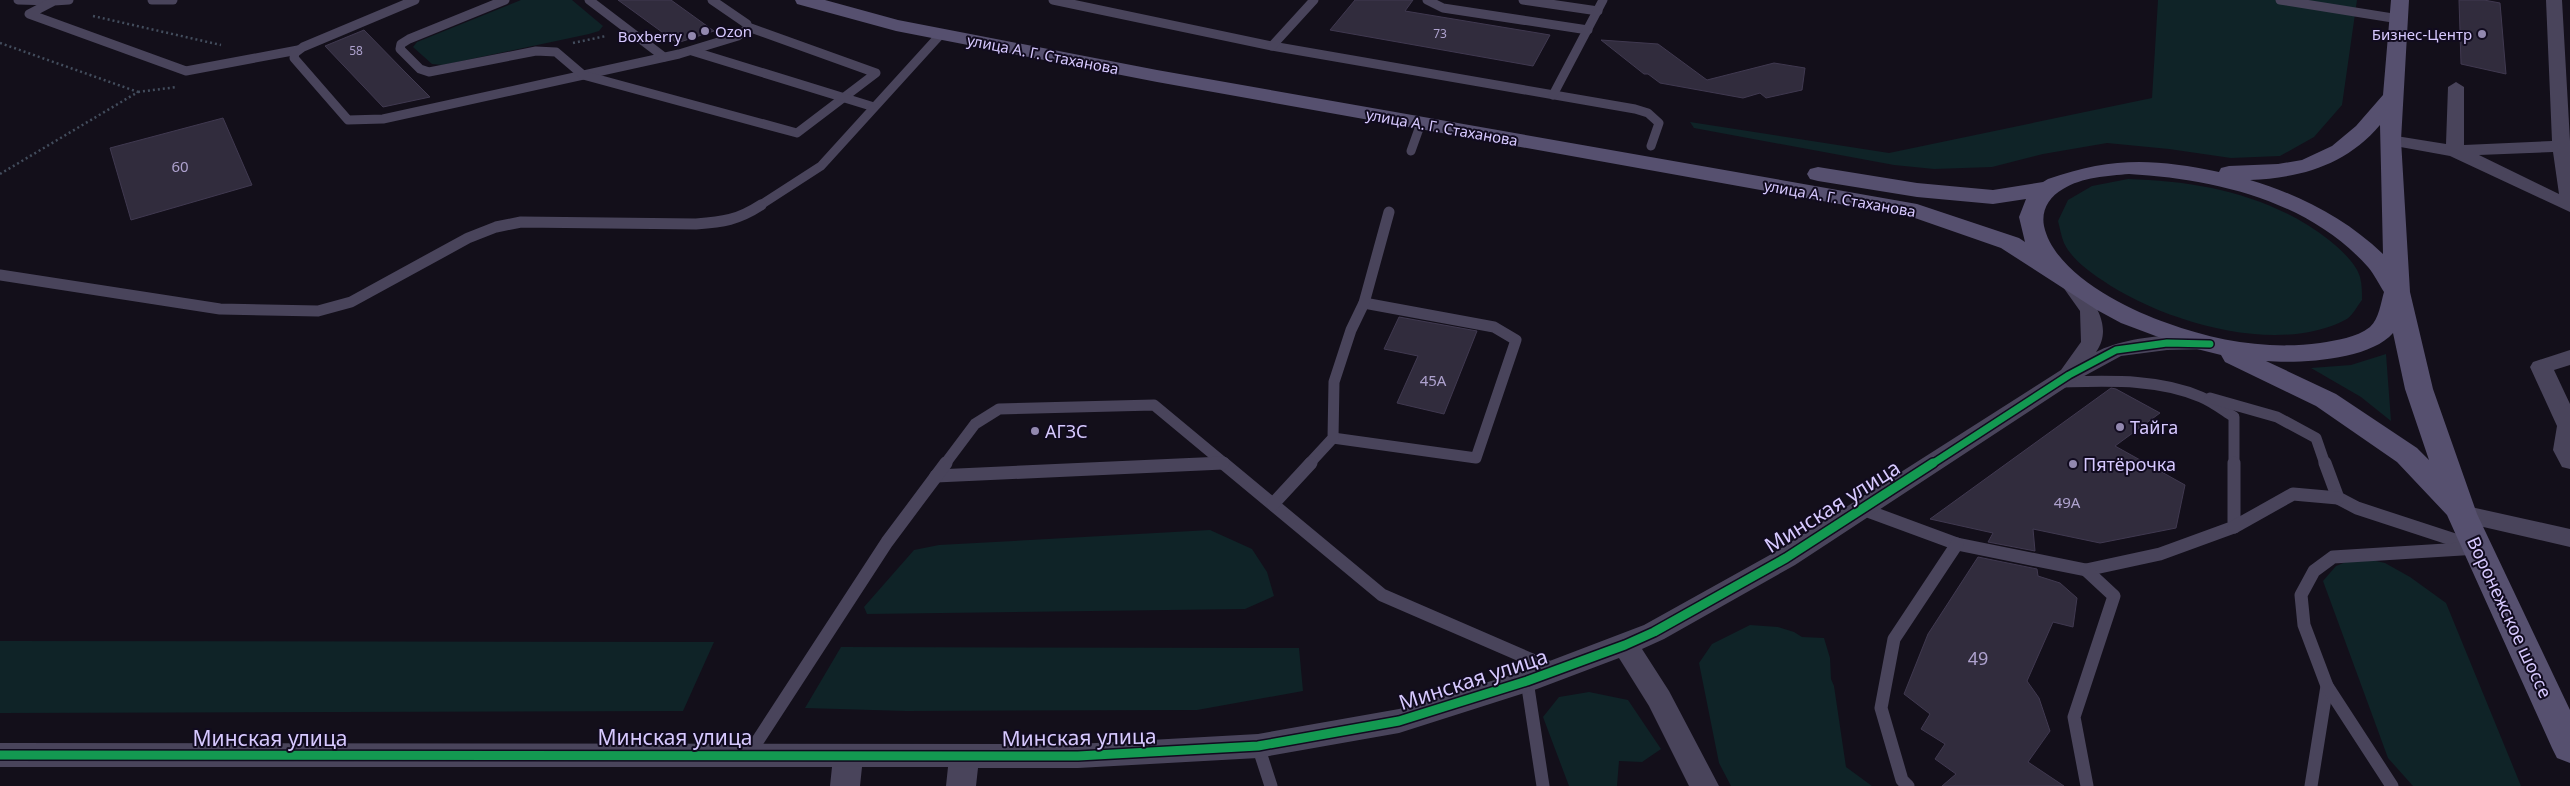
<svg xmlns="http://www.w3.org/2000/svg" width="2570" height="786" font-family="'Noto Sans',sans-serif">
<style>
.green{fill:#0f2327}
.building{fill:#312c3d;stroke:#403950}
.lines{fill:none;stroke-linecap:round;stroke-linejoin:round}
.path{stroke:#434d5d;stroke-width:2.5;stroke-dasharray:2 3;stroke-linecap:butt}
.service-far2{stroke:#49445b;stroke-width:9}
.service-far1{stroke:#49445b;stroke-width:11}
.service{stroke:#49445b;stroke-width:13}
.minor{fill:#49445b;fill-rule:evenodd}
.secondary{fill:#56506f;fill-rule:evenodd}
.cycleway-far1-casing{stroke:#110b1f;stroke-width:10}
.cycleway-casing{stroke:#110b1f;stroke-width:12}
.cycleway-far1{stroke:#139951;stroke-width:7}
.cycleway{stroke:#139951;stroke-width:9}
.poi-dot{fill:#9288af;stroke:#110b1f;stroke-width:2}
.labels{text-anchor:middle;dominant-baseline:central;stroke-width:4;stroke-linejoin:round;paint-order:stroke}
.far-number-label{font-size:12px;fill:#aea2ce}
.far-poi-label{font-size:15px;fill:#d7c9ff;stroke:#110b1f;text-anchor:end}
.far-street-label{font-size:15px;fill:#d7c9ff;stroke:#110b1f}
.number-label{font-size:15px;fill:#aea2ce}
.poi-label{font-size:18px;fill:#d7c9ff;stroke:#110b1f;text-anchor:start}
.street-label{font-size:18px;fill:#d7c9ff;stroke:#110b1f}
.near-number-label{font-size:18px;fill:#aea2ce}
.near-street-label{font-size:21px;fill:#d7c9ff;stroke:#110b1f}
</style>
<rect width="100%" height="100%" fill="#130f1a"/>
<!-- green -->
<g class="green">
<path d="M521 0H572L603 26 599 31 589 34 443 65 432 64 413 47 417 42Z"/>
<path d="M2158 0H2357L2342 105 2314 137 2280 156 2231 158 2169 149 2107 143 2043 154 1992 167 1934 169 1894 165 1694 128 1690 122 1889 153 2152 98Z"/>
<path d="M2128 179C2200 181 2271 195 2329 240 2340 249 2356 263 2360 277 2362 284 2362 293 2362 300 2357 306 2352 317 2345 320 2276 356 2161 321 2102 280 2088 271 2071 258 2064 243 2061 236 2060 228 2058 221L2068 200 2092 186Z"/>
<path d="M2386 354 2391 421 2361 397 2311 368 2351 365Z"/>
<path d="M1210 530 1252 549 1267 572 1274 596 1245 609 867 614 864 607 914 550 939 545Z"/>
<path d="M2358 557 2385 563 2410 577 2446 603 2521 786H2413L2388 758 2323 581 2336 566Z"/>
<path d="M1750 625 1778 627 1794 632 1802 637 1824 638 1830 658 1831 679 1834 686 1846 767 1872 786H1731L1719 763 1699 663 1712 644Z"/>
<path d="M0 641 714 642 683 711 0 713Z"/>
<path d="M841 647 1299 648 1303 691 1197 710 906 711 805 708Z"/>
<path d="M1589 692 1628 700 1661 749 1642 762 1619 761 1617 786H1569L1543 717 1559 697Z"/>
</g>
<!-- building -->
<g class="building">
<path d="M618 0H671L714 31 677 43Z"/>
<path d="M1355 0H1413L1405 11 1550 35 1533 66 1330 30Z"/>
<path d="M2459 0H2484L2500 3 2506 74 2461 64Z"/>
<path d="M364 30 405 72 430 97 383 107 325 46Z"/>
<path d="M1601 40 1658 44 1707 80 1774 63 1805 68 1802 90 1766 98 1760 93 1743 98 1660 83 1648 74H1644Z"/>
<path d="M223 118 252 185 131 220 110 148Z"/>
<path d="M1399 317 1477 331 1444 414 1397 403 1418 356 1384 349Z"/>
<path d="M2111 388 2116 389 2160 413 2115 446 2185 485 2176 528 2100 543 2033 529 2035 551 1988 542 1993 533 1930 519Z"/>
<path d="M1978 557 2037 569 2038 576 2060 583 2077 598 2073 627 2053 622 2027 681 2039 698 2050 731 2028 762 2064 786H1942L1956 774 1935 759 1945 744 1921 729 1930 714 1904 694 1928 634Z"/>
</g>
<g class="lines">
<!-- path -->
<g class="path">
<path d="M93 16 221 45"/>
<path d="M0 43 138 92 0 174"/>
<path d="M573 43 606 36"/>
<path d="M138 92 177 87"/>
</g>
<!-- service-far2 -->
<g class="service-far2">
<path d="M18 0 52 1"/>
<path d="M69 0 54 1 29 14 186 71 298 50"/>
<path d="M152 0H173"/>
<path d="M415 0 303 47 295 53 294 58 348 120 383 119 679 54 738 36 747 29V24L712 0"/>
<path d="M505 0 409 39 401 44 400 49 420 69 429 72 536 51 556 52 583 75 797 133 876 73 748 27"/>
<path d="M589 0 664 57"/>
<path d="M1053 0 1272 46 1635 109 1648 113 1659 123 1651 146"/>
<path d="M1427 0 1443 8 1588 30"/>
<path d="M1523 0 1598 11"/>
<path d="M2280 0 2399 19"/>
<path d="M1272 46 1314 0"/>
<path d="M692 51 874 107"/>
<path d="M1553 95 1603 0"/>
<path d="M1411 151 1421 123"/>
<path d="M759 206 821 166 941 34"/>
</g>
<!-- service-far1 -->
<g class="service-far1">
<path d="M0 275 220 309 318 311 351 302 468 238 496 227 521 222 696 224C723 222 738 220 761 205"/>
<path d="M2060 382C2106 381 2158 378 2201 397 2213 402 2223 410 2234 417V464"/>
<path d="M2210 398 2277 417 2316 438 2325 464"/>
<path d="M1333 438 1476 458 1516 340 1494 327 1364 303"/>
<path d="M945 464 975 424 999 409 1154 405 1225 464"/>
<path d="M1203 464 1223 463"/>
<path d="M1309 464 1333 438 1334 382 1351 330 1364 303 1389 212"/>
</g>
<!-- service -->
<g class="service">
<path d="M1223 463 1382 595 1555 670"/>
<path d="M2325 463 2338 498 2357 508 2473 546"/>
<path d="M936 476 1223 463"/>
<path d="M1273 504 1311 463"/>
<path d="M1862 509 1957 544 2086 570 2160 554 2234 527V463"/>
<path d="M2234 527 2293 494 2338 498"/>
<path d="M2086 570 2114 596 2074 717 2087 786"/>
<path d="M1527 681 1543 786"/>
<path d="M1258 746 1271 786"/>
<path d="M749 754 887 542 946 463"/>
<path d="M1908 786 1902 780 1881 708 1894 639 1957 544"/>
<path d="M2311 786 2327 686"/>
<path d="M2392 786 2327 686 2304 625 2301 595 2314 571 2333 557 2478 548"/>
</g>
<!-- minor -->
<g class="minor">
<path d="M2546 0H2562L2570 141V212L2450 156 2384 144 2381 140 2384 136 2390 135 2446 144 2448 87 2456 82 2464 87V145L2552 141ZM2553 152 2559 194 2479 155Z"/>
<path d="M2068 274 2075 276C2091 298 2115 325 2096 352 2124 337 2181 331 2212 339L2215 344 2212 349 2167 350 2121 356 2077 380 1795 565 1664 639 1642 649 1669 691 1719 786H1689L1649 706 1619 658 1537 689 1399 733 1258 758 1078 768H978L976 786H946L948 767H862L860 786H830L832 767H0V743L1078 744 1258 734 1399 709 1521 672 1644 625 1777 551 2061 370 2081 342 2080 311 2058 280 2061 276Z"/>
<path d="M2570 350V365L2554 370 2570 404V469L2562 467 2553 450 2557 426 2530 367 2533 362Z"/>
<path d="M2462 505 2570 529V547L2453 520 2450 514 2453 508Z"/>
</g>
<!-- secondary -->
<path class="secondary" d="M795 0H825L898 20 1157 70 1917 204 2019 238 2025 242 2019 217 2026 199 1993 204 1917 197 1818 181 1810 179 1807 174 1810 169 1818 167 1917 183 1993 190 2043 182 2048 179C2110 157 2154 158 2219 172L2221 168 2229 166 2278 164 2302 160 2332 146 2356 126 2383 95 2391 0H2409L2401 140 2410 292 2433 389 2477 514 2570 710V763L2557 758 2552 748 2447 515 2397 462 2316 406 2225 362 2221 355 2177 344 2121 323 2097 310 2001 248 1912 217 1157 82 896 31 797 4ZM2380 125 2383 254C2345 218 2300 195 2250 180 2301 178 2346 165 2380 125ZM2129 174C2214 179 2308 200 2368 267 2374 274 2379 284 2384 292 2381 302 2379 319 2370 327 2356 338 2337 340 2320 343 2269 350 2216 341 2167 323 2126 309 2054 273 2044 226 2041 210 2049 197 2063 189 2082 177 2108 176 2129 174ZM2393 333 2405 389 2429 460 2417 448 2336 394 2266 361C2299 364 2370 360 2393 333Z"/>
<defs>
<path id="cycleway-far1" d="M1932 464 2069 375 2116 350 2167 343 2210 344"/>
<path id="cycleway" d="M0 755 1078 756 1258 746 1399 721 1527 681 1625 645 1654 632 1786 558 1933 463"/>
</defs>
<!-- cycleway-far1 casing -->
<use href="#cycleway-far1" class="cycleway-far1-casing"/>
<!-- cycleway casing -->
<use href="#cycleway" class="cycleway-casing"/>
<!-- cycleway-far1 -->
<use href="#cycleway-far1" class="cycleway-far1"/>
<!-- cycleway -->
<use href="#cycleway" class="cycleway"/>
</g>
<!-- markers -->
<g class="poi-dot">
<circle cx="705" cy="31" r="5"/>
<circle cx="2482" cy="34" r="5"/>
<circle cx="692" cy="36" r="5"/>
<circle cx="2120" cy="427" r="5"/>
<circle cx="1035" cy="431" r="5"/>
<circle cx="2073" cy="464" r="5"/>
</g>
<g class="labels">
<!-- far-number labels -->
<g class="far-number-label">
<text x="1440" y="33">73</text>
<text x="356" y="50">58</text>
</g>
<!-- far-poi labels -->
<g class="far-poi-label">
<text x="715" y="31" text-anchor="start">Ozon</text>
<text x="2472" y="34">Бизнес-Центр</text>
<text x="682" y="36">Boxberry</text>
</g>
<!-- far-street labels -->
<g class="far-street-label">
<text transform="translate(1043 54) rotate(11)">улица А. Г. Стаханова</text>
<text transform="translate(1442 127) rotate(10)">улица А. Г. Стаханова</text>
<text transform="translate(1840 198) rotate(10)">улица А. Г. Стаханова</text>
</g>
<!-- number labels -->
<g class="number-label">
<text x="180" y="166">60</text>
<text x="1433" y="380">45А</text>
<text x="2067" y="502">49А</text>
</g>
<!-- poi labels -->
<g class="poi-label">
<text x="2130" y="427">Тайга</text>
<text x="1045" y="431">АГЗС</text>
<text x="2083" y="464">Пятёрочка</text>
</g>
<!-- street labels -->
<g class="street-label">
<text transform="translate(2510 617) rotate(65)">Воронежское шоссе</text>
</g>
<!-- near-number labels -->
<g class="near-number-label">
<text x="1978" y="658">49</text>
</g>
<!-- near-street labels -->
<g class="near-street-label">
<text transform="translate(1832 506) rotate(-32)">Минская улица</text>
<text transform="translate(1473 679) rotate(-18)">Минская улица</text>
<text x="675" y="737">Минская улица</text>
<text transform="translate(1079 737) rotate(-1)">Минская улица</text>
<text x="270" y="738">Минская улица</text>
</g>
</g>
</svg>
